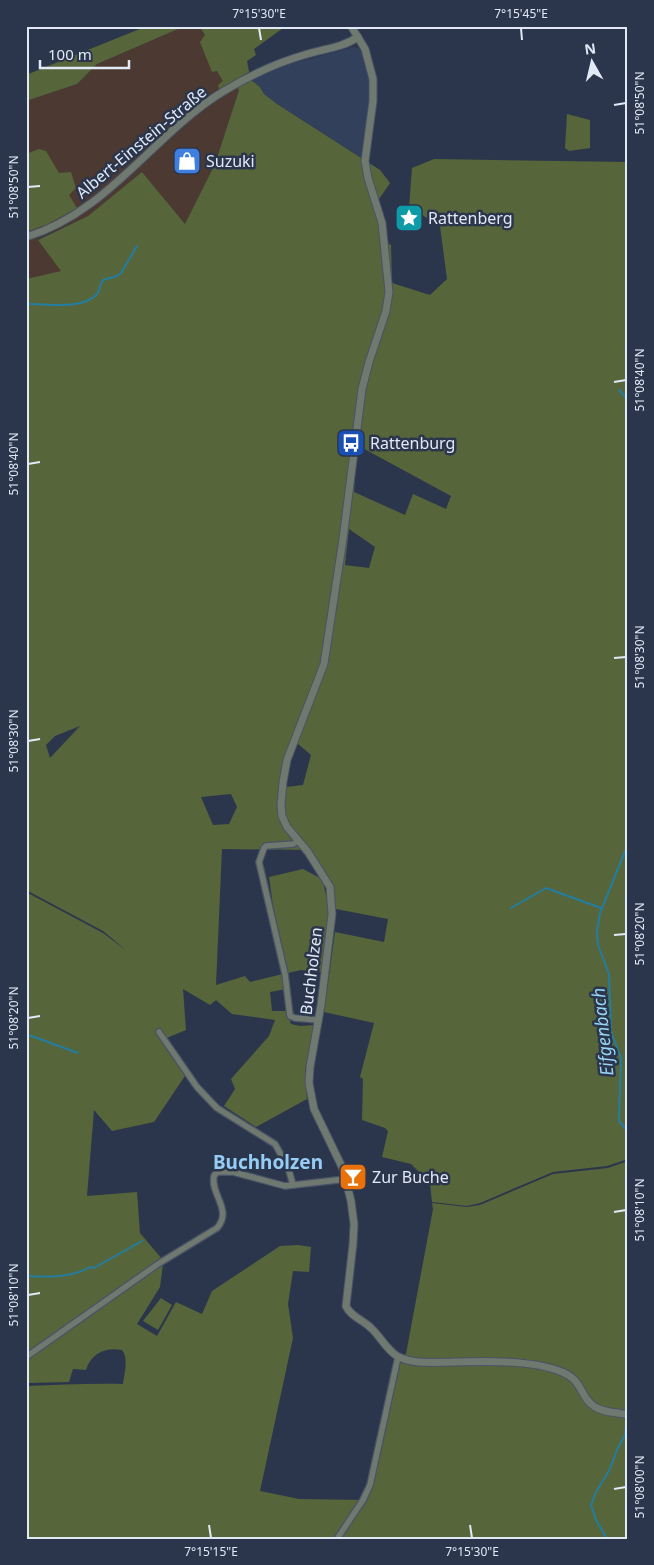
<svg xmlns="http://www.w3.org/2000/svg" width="654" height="1565" font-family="'Noto Sans',sans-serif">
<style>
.built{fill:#33405b}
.industrial{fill:#4c3931}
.green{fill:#57653a;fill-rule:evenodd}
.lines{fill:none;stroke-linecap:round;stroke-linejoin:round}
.stream{stroke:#237da0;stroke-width:2}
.minor-casing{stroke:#485367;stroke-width:8}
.tertiary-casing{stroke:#485367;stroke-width:9}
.minor{stroke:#6f7970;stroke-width:5.5}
.tertiary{stroke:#6f7970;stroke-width:7}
.ticks{fill:none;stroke:#e1e9f7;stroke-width:2}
.labels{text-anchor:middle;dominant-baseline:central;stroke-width:5;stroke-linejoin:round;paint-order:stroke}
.street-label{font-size:16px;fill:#e1e9f7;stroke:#2b364c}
.poi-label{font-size:16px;fill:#e1e9f7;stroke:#2b364c;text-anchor:start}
.water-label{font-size:18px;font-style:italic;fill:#96d5f3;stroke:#2b364c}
.quarter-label{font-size:19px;font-weight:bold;fill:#96cdf5;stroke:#2b364c}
.neatline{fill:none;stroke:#e1e9f7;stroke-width:2}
.ticks-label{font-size:12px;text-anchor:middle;fill:#e1e9f7}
</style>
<rect width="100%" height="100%" fill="#2b364c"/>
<!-- built -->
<path class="built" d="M354 47 361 49 366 60 371 85 370 101 362 158 277 104 264 94 260 87 251 80 290 64Z"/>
<!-- industrial -->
<path class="industrial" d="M185 26H199L239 90 215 164 185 224 142 172 88 216 38 239 62 271 26 279V101L77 84 97 64Z"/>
<!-- green -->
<g class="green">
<path d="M147 26H185L97 64 77 84 26 101V75Z"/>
<path d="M199 26H286L254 49 256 55 247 61 249 72 219 89 218 85 223 81 217 71 212 72 200 42 205 35Z"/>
<path d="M251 80 260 87 264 94 277 104 380 170 390 183 375 205 381 240 391 245 392 283 430 295 447 279 440 226 409 207 412 168 434 159 628 162V1159L607 1166 553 1172 480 1203 467 1206 432 1202 430 1183 411 1164 382 1157 388 1131 385 1128 362 1120 363 1079 360 1077 374 1023 324 1012 335 932 384 942 388 919 336 909C332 885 326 869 310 850L222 849 216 985 245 976 250 982 283 974 286 989 270 992 272 1011H287L291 1024 300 1026 315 1025 305 1071 307 1099 256 1127 224 1106 235 1089 231 1079 269 1036 275 1020 232 1014 216 1000 210 1005 183 989 186 1030 164 1039 187 1073 154 1122 112 1131 94 1110 87 1196 137 1192 140 1233 162 1259 26 1354V892L103 933 127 951 103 931 26 890V279L61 271 38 240 88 216 142 172 185 224 215 164 239 90 237 87ZM357 445 451 496 446 509 413 494 405 515 354 492ZM349 529 375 547 369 568 345 565ZM80 726 50 758 46 745 55 736ZM297 743 311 755 303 785 286 787 288 766ZM231 794 237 807 229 824 213 825 201 797Z"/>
<path d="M567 114 590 120V148L569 151 565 148Z"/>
<path d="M39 149 46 151 59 173 71 172 76 188 69 195 77 208 48 224 26 232V154Z"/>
<path d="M303 869 322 879 330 910 321 972 301 970 288 973 273 906 269 877Z"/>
<path d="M628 1161V1413L604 1410 591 1402 579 1381 547 1365 432 1360 404 1356 406 1354 433 1209 432 1203 467 1207 480 1205 553 1174 608 1168Z"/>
<path d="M298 1245 311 1247 309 1272 293 1271 288 1304 293 1338 260 1491 299 1499 364 1500 400 1362 403 1360 548 1368 573 1379 589 1405 628 1416V1539H26V1386C59 1385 91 1383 123 1384 124 1375 129 1358 122 1350 106 1347 91 1353 86 1370L73 1369 69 1382 26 1383V1359L163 1264 160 1287 137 1324 157 1336 176 1302 202 1314 212 1291 280 1246Z"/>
<path d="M161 1298 172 1305 158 1330 143 1321Z"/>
</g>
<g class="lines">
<!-- stream -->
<g class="stream">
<path d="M26 304C47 303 81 311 97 294 100 291 100 284 103 280L117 276 121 273 137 246"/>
<path d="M619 390 628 400"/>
<path d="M628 844 600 913 597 932 598 945 609 974 611 1032 621 1058 619 1121 628 1132"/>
<path d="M511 908 546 888 601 908"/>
<path d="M26 1034 78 1053"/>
<path d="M26 1276C48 1277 71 1278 90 1267L94 1268 142 1241"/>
<path d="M627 1410 628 1379"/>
<path d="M607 1539 596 1520 591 1505 596 1492 610 1469 617 1450 625 1435 626 1422"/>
</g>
<defs>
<g id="minor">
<path d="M298 841 293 844 266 846 264 848 259 862 285 974 290 1016 295 1018 319 1020"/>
<path d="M159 1032 197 1087 217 1108 275 1144 288 1167 293 1185"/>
<path d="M26 1357 158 1264 217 1228C233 1210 210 1194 214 1176L217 1172H233L285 1186 346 1179"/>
<path d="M337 1539 363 1500 370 1485 398 1357"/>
</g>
<g id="tertiary">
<path d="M351 26 365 49 373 79V101L365 161 368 178 382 223 389 292 386 311 369 362 362 389 343 539 324 664 287 760 283 782 281 805 282 816 287 827 308 852 330 887 332 914 321 1005 310 1067 309 1083 314 1109 343 1169 351 1201 354 1224 353 1244 346 1306C350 1316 363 1320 371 1328 380 1336 386 1349 397 1356 413 1365 435 1362 453 1362 484 1361 534 1360 562 1372 584 1381 579 1397 595 1407 604 1413 617 1412 628 1415"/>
<path d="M26 237C109 212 153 134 224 91 249 76 276 63 304 55 322 49 342 48 358 37"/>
</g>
</defs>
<!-- minor casing -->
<use href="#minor" class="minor-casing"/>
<!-- tertiary casing -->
<use href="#tertiary" class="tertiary-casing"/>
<!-- minor -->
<use href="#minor" class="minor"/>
<!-- tertiary -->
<use href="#tertiary" class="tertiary"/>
</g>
<!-- ticks -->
<path class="ticks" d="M259 28 261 40M521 28 522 40M614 105 626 103M28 187 40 186M614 382 626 380M28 464 40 462M614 658 626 657M28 741 40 739M614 935 626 934M28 1018 40 1016M614 1212 626 1210M28 1295 40 1293M614 1489 626 1487M209 1525 211 1538M470 1525 472 1538"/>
<!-- icons -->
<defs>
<symbol id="shop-square" viewBox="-11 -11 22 22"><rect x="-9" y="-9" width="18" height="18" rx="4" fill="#3f7fe0" stroke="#2b364c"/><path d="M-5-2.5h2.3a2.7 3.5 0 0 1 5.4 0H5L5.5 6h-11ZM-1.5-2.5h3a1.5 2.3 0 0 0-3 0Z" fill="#fff"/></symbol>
<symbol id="sight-square" viewBox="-11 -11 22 22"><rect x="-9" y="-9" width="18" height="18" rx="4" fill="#0f9aa8" stroke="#2b364c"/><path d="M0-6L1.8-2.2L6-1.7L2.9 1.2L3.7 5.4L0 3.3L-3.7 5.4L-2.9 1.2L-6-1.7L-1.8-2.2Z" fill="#fff"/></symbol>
<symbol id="bus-square" viewBox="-11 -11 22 22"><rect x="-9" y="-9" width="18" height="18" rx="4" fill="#1a4fb4" stroke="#2b364c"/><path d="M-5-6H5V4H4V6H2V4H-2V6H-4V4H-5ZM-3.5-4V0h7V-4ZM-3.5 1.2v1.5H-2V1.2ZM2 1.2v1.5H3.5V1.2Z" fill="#fff"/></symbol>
<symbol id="bar-square" viewBox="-11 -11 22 22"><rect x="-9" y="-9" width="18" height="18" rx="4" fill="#e8710a" stroke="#2b364c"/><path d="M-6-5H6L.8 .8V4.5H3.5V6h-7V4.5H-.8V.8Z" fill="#fff"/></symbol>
</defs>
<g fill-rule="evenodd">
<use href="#shop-square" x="171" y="145" width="32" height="32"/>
<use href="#sight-square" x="393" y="202" width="32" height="32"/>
<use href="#bus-square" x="335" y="427" width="32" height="32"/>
<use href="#bar-square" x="337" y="1161" width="32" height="32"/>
</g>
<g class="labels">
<!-- street labels -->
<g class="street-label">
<text transform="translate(141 142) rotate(-40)">Albert-Einstein-Straße</text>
<text transform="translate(311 971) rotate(-83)">Buchholzen</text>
</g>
<!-- poi labels -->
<g class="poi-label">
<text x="206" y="161">Suzuki</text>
<text x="428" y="218">Rattenberg</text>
<text x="370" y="443">Rattenburg</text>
<text x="372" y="1177">Zur Buche</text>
</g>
<!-- water labels -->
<g class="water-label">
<text transform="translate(602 1032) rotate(-96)">Eifgenbach</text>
</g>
<!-- quarter labels -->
<g class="quarter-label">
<text x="268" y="1162">Buchholzen</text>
</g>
</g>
<!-- border -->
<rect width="654" height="1565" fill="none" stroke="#2b364c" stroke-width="55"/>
<!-- north arrow -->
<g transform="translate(592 62) rotate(352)" stroke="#2b364c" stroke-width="4" paint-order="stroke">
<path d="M0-4L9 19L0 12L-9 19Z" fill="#e1e9f7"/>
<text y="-8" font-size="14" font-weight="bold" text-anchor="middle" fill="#e1e9f7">N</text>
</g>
<!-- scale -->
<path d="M40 60v8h89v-8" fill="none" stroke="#e1e9f7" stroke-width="2.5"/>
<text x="48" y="60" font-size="15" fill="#e1e9f7" stroke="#2b364c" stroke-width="4" paint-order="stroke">100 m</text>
<rect x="28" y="28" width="598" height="1510" class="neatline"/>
<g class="ticks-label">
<text x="259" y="18">7°15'30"E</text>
<text x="521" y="18">7°15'45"E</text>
<text transform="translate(640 103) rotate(-90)" y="4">51°08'50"N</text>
<text transform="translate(14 187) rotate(-90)" y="4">51°08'50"N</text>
<text transform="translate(640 380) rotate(-90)" y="4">51°08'40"N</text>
<text transform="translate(14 464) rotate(-90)" y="4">51°08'40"N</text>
<text transform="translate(640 657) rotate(-90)" y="4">51°08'30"N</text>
<text transform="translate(14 741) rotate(-90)" y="4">51°08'30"N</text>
<text transform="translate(640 934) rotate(-90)" y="4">51°08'20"N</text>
<text transform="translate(14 1018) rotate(-90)" y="4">51°08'20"N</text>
<text transform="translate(640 1210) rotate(-90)" y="4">51°08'10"N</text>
<text transform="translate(14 1295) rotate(-90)" y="4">51°08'10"N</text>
<text transform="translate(640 1487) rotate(-90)" y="4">51°08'00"N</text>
<text x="211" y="1556">7°15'15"E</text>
<text x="472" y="1556">7°15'30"E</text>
</g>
</svg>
